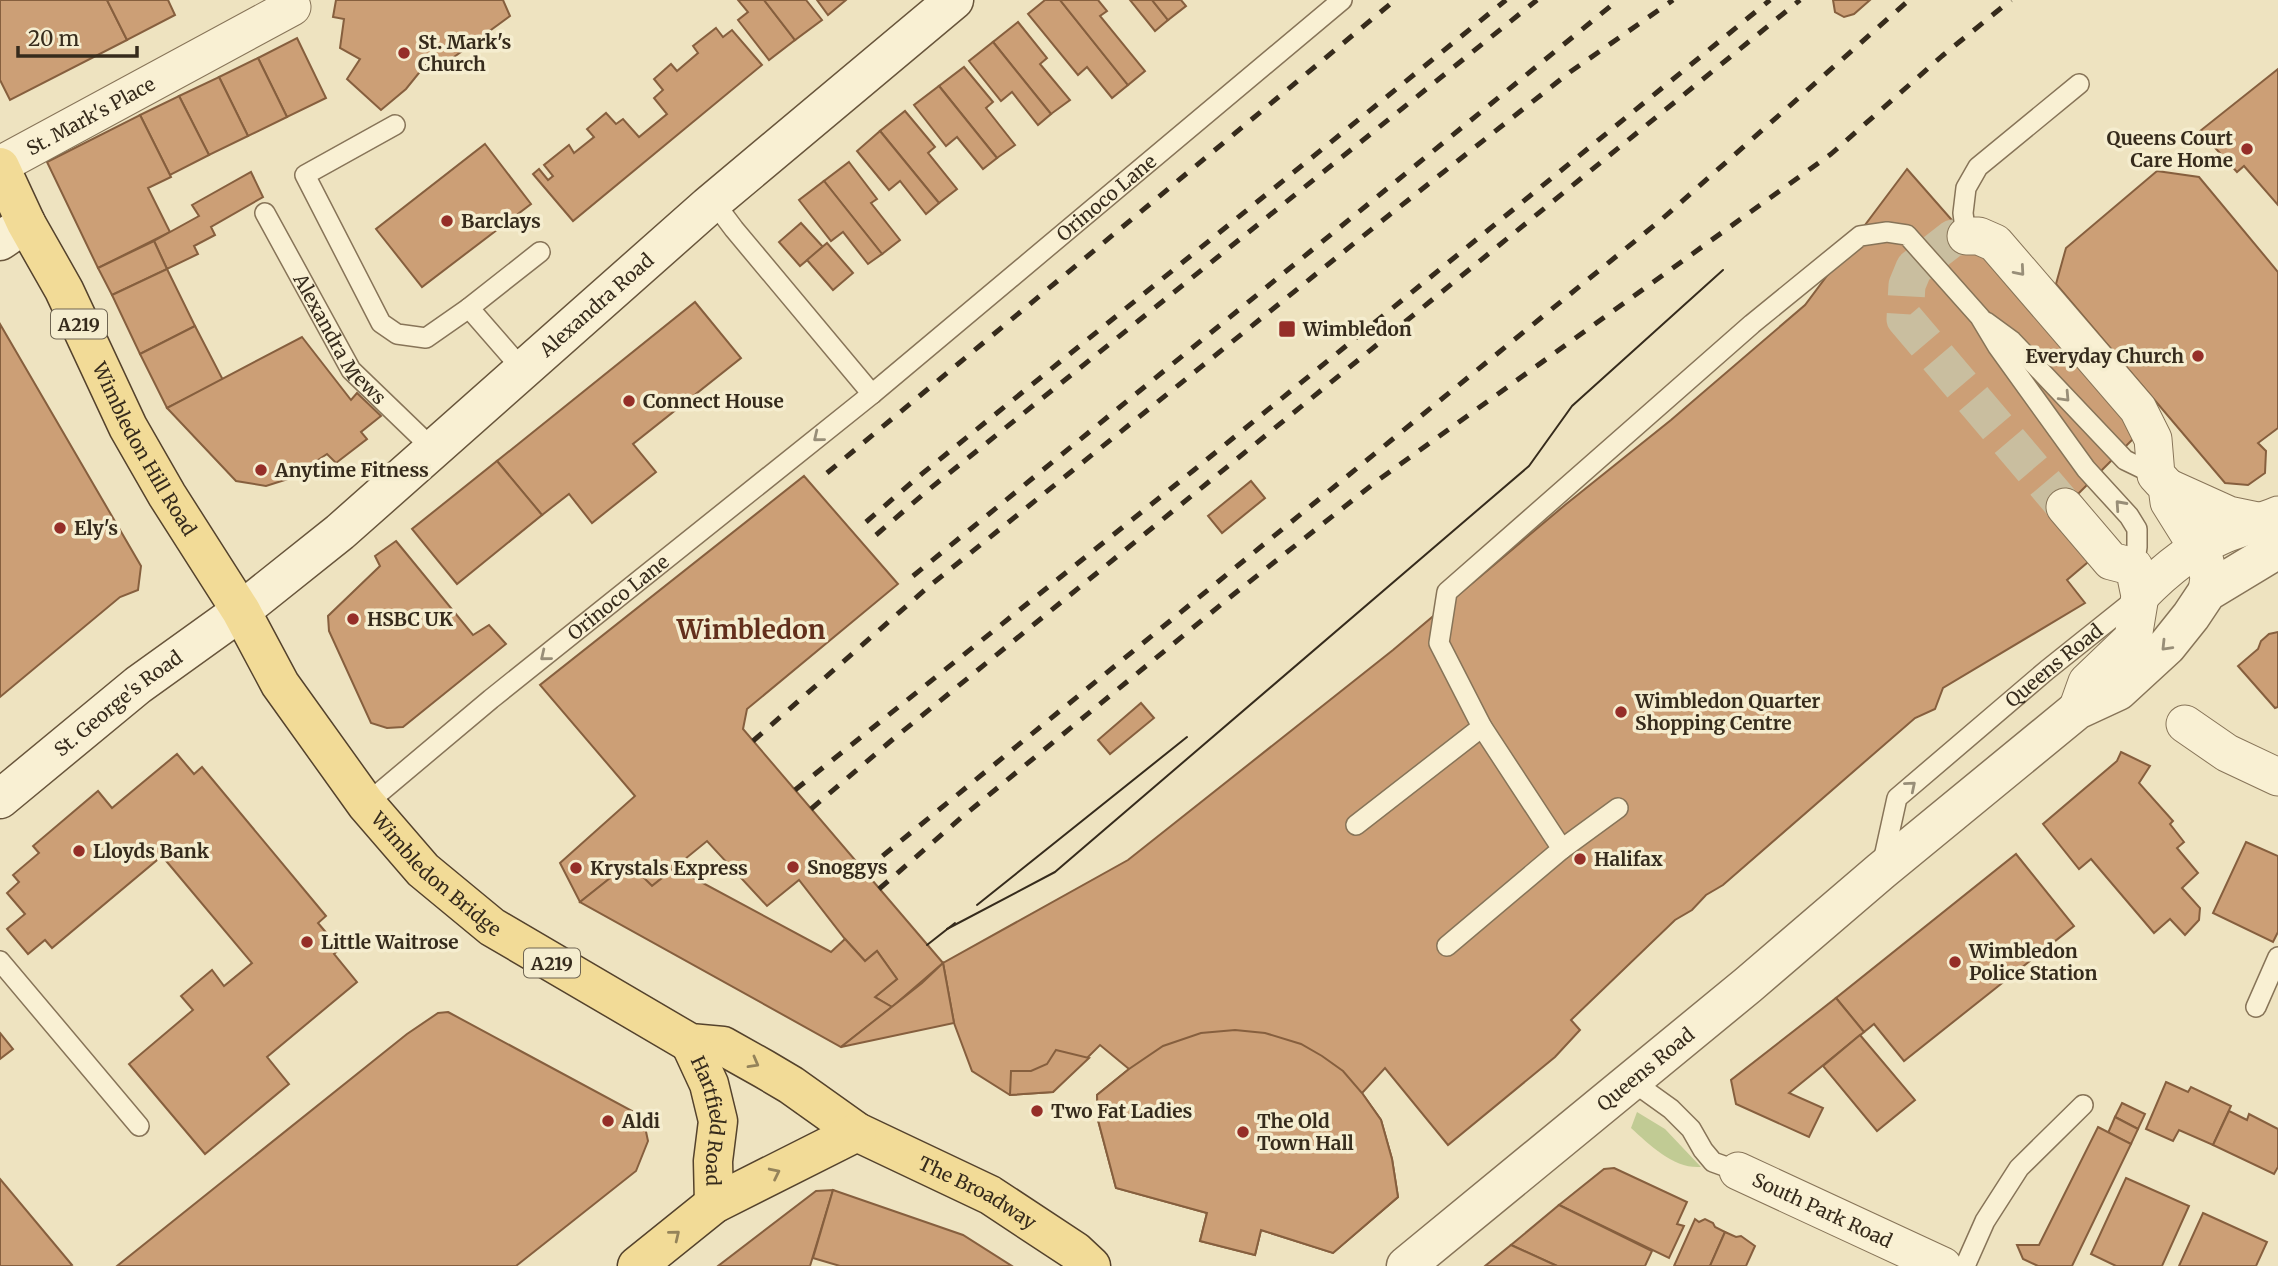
<svg xmlns="http://www.w3.org/2000/svg" width="2278" height="1266" font-family="Merriweather,serif">
<style>
.green{fill:#c1cb94}
.building{fill:#cc9f76;stroke:#865f3e;stroke-width:2}
.lines{fill:none;stroke-linecap:round;stroke-linejoin:round}
.minor-tunnel{stroke:#c9be9f;stroke-width:37;stroke-dasharray:37 18;stroke-linecap:butt}
.service-casing{stroke:#877458;stroke-width:22}
.minor-casing{stroke:#877458;stroke-width:39}
.tertiary-casing{stroke:#877458;stroke-width:41}
.secondary-casing{stroke:#68553b;stroke-width:41}
.primary-casing{stroke:#54422c;stroke-width:41}
.service{stroke:#f9f0d3;stroke-width:19}
.minor{stroke:#f9f0d3;stroke-width:37}
.tertiary{stroke:#f9f0d3;stroke-width:38}
.secondary{stroke:#f9f0d3;stroke-width:38}
.primary{stroke:#f2db97;stroke-width:38}
.tram{stroke:#362b1c;stroke-width:2}
.rail{stroke:#362b1c;stroke-width:5;stroke-dasharray:12 12;stroke-linecap:butt}
.oneway{stroke:#988e78}
.oneway2{stroke:#94835a}
.poi-dot{fill:#952e28;stroke:#f5edcf;stroke-width:2.5}
.labels{text-anchor:middle;dominant-baseline:central;stroke-width:7;stroke-linejoin:round;paint-order:stroke}
.shield{fill:#f5edcf;stroke:#6f6552;stroke-width:2}
.shield-label{font-size:18px;font-weight:bold;fill:#362b1c}
.poi-label{font-size:19px;font-weight:bold;fill:#362b1c;stroke:#f5edcf;text-anchor:start}
.street-label{font-size:19px;fill:#362b1c;stroke:#f5edcf}
.district-label{font-size:26px;font-weight:bold;fill:#632f1c;stroke:#f5edcf}
</style>
<rect width="100%" height="100%" fill="#eee3c0"/>
<!-- green -->
<path class="green" d="M1637 1112 1665 1129 1701 1167C1674 1169 1651 1146 1631 1128Z"/>
<!-- building -->
<g class="building">
<path d="M0 0H107L127 40 10 100 0 80Z"/>
<path d="M107 0H168L175 15 127 40Z"/>
<path d="M336 0H503L510 16 443 65 431 58 406 89 381 110 347 79 360 59 340 48 344 19 333 17Z"/>
<path d="M738 0H764L795 40 769 60 738 20 748 12Z"/>
<path d="M764 0H806L822 20 795 40Z"/>
<path d="M817 0H846L828 15Z"/>
<path d="M1045 0H1060L1128 85 1112 98 1087 67 1078 75 1028 14Z"/>
<path d="M1060 0H1098L1107 11 1100 16 1145 71 1128 85Z"/>
<path d="M1130 0H1152L1168 20 1155 31Z"/>
<path d="M1152 0H1181L1186 6 1168 20Z"/>
<path d="M1833 0H1870L1854 14 1844 17 1835 12Z"/>
<path d="M1018 22 1047 58 1040 64 1070 100 1051 114 993 42Z"/>
<path d="M716 28 723 37 732 30 762 65 573 221 533 174 539 169 548 180 553 176 544 165 569 145 574 153 594 137 587 129 606 113 616 124 623 119 639 137 667 114 654 98 663 90 654 79 671 64 677 71 698 53 693 46Z"/>
<path d="M297 38 326 98 287 117 258 58Z"/>
<path d="M993 42 1051 114 1038 125 1012 92 1001 101 969 61Z"/>
<path d="M258 58 287 117 248 136 219 77Z"/>
<path d="M964 67 993 102 986 108 1015 145 997 158 939 86Z"/>
<path d="M2278 69V205L2244 166 2237 172 2200 131Z"/>
<path d="M219 77 248 136 209 155 179 96Z"/>
<path d="M939 86 997 158 983 169 957 137 946 146 914 105Z"/>
<path d="M179 96 209 155 170 175 140 115Z"/>
<path d="M905 111 935 147 928 153 957 189 939 203 880 131Z"/>
<path d="M140 115 171 177 148 188 170 232 98 268 47 162Z"/>
<path d="M880 131 939 203 926 214 900 181 889 190 857 151Z"/>
<path d="M485 144 531 204 422 287 376 229Z"/>
<path d="M849 162 877 199 871 203 900 240 882 254 824 181Z"/>
<path d="M1907 169 2139 433 2065 507 2094 557 2067 580 2085 603 1943 688 1935 709 1915 718 1723 885 1706 895 1692 910 1675 920 1571 1020 1580 1030 1555 1057 1448 1145 1385 1068 1362 1093 1381 1120 1392 1159 1398 1197 1333 1253 1261 1230 1255 1255 1200 1241 1207 1213 1116 1188 1098 1120 1097 1095 1129 1069 1100 1045 1053 1092 1010 1095 972 1071 954 1023 943 963 1128 860 1393 650 1565 505 1671 420 1805 305Z"/>
<path d="M2157 171 2199 177 2278 272V428L2258 443 2266 451 2265 473 2248 485 2225 483 2056 284 2066 248Z"/>
<path d="M251 172 263 197 211 227 215 235 194 246 198 254 167 269 154 241 199 216 192 205Z"/>
<path d="M824 181 882 254 868 264 843 232 831 241 799 200Z"/>
<path d="M801 223 823 247 800 266 779 242Z"/>
<path d="M154 241 167 269 112 295 98 268Z"/>
<path d="M827 243 853 273 833 290 807 260Z"/>
<path d="M167 269 195 326 140 354 112 295Z"/>
<path d="M695 302 741 358 633 444 656 472 592 523 569 494 542 515 497 461Z"/>
<path d="M0 324 141 566 138 590 120 597 0 697Z"/>
<path d="M195 326 223 380 167 408 140 354Z"/>
<path d="M302 337 351 400 357 393 381 416 361 432 367 439 336 463 327 454 291 478 266 486 236 481 167 408Z"/>
<path d="M497 461 542 515 457 584 412 529Z"/>
<path d="M804 476 898 584 747 709 743 729 943 963 892 1007 875 997 897 979 877 951 865 961 845 939 799 880 767 906 707 841 652 886 629 863 580 902 560 863 635 796 540 685Z"/>
<path d="M1251 481 1265 498 1222 533 1208 516Z"/>
<path d="M396 541 473 635 489 625 506 644 403 727 387 728 371 723 329 631 328 616 380 566 375 556Z"/>
<path d="M2278 632V707L2275 708 2238 666 2258 649 2261 641 2269 634Z"/>
<path d="M1141 703 1154 718 1110 754 1098 740Z"/>
<path d="M2121 752 2150 766 2139 783 2173 821 2170 824 2184 842 2177 848 2198 873 2182 888 2200 908 2199 920 2185 935 2170 919 2154 933 2091 859 2079 869 2043 824 2117 761Z"/>
<path d="M177 754 194 774 202 767 326 916 318 923 340 949 334 954 357 982 267 1057 289 1084 205 1154 129 1064 193 1010 181 996 212 970 224 986 252 963 162 856 52 948 45 940 28 954 7 929 25 914 7 893 19 882 13 875 39 853 33 846 98 791 112 808Z"/>
<path d="M2246 842 2278 856V932L2273 942 2213 913Z"/>
<path d="M2016 854 2074 926 1904 1061 1874 1024 1864 1032 1836 998Z"/>
<path d="M629 863 652 886 675 868 831 952 845 939 865 961 877 951 897 979 875 997 892 1007 841 1047 580 902Z"/>
<path d="M943 963 954 1023 841 1047 922 983Z"/>
<path d="M1836 998 1864 1032 1789 1093 1823 1108 1809 1137 1736 1104 1731 1080Z"/>
<path d="M448 1012 634 1112 645 1127 648 1141 636 1171 516 1266H117L407 1034 438 1013Z"/>
<path d="M1235 1030 1265 1033 1301 1044 1322 1056 1343 1071 1362 1093 1381 1120 1392 1159 1398 1197 1333 1253 1261 1230 1255 1255 1200 1241 1207 1213 1116 1188 1098 1120 1097 1095 1129 1069 1163 1046 1201 1033Z"/>
<path d="M0 1033 13 1049 0 1059Z"/>
<path d="M1860 1035 1915 1100 1877 1131 1823 1066Z"/>
<path d="M1056 1050 1089 1058 1053 1092 1010 1095 1011 1071H1031L1047 1064Z"/>
<path d="M2166 1082 2188 1092 2191 1087 2231 1106 2213 1145 2179 1130 2173 1141 2146 1129Z"/>
<path d="M2122 1103 2145 1114 2138 1129 2115 1117Z"/>
<path d="M2229 1111 2247 1120 2249 1114 2278 1129V1167L2274 1174 2213 1145Z"/>
<path d="M2115 1117 2138 1129 2131 1144 2108 1133Z"/>
<path d="M2098 1127 2131 1144 2072 1266H2038L2023 1259 2017 1245H2039Z"/>
<path d="M1614 1168 1687 1202 1677 1224 1684 1226 1669 1258 1559 1205 1604 1169Z"/>
<path d="M2126 1178 2189 1206 2162 1266H2116L2091 1254Z"/>
<path d="M0 1179 72 1265 70 1266H0Z"/>
<path d="M833 1190 810 1266H718L816 1191Z"/>
<path d="M833 1190 963 1235 1012 1266H840L813 1258Z"/>
<path d="M1559 1205 1652 1251 1645 1266H1557L1511 1245Z"/>
<path d="M2203 1213 2267 1242 2256 1266H2179Z"/>
<path d="M1695 1219 1699 1222 1705 1219 1713 1223 1715 1227 1725 1232 1710 1266H1674Z"/>
<path d="M1725 1232 1736 1237 1741 1236 1755 1246 1746 1266H1710Z"/>
<path d="M1511 1245 1557 1266H1485Z"/>
</g>
<g class="lines">
<!-- minor-tunnel -->
<path class="minor-tunnel" d="M1966 236 1953 238 1914 268 1907 285 1905 319 2065 507"/>
<defs>
<g id="service">
<path d="M395 125 305 175 381 323 397 334 426 338 469 308 523 370"/>
<path d="M713 201 734 229 872 394"/>
<path id="s1" d="M265 213 351 370 433 449"/>
<path d="M1966 236 1963 213 1966 188 1978 167 2079 84"/>
<path d="M469 308 540 252"/>
<path d="M1986 322 2012 341 2125 460 2156 475"/>
<path id="s2" d="M366 804 491 699 872 394 1342 0"/>
<path d="M1356 825 1482 727"/>
<path d="M1562 849 1618 808"/>
<path id="s3" d="M1882 866 1897 798 2047 670 2137 598"/>
<path d="M1447 946 1562 849 1482 727 1439 643 1447 592 1752 324 1860 236 1887 232 1907 235 1980 317 1998 347 2086 469 2129 516 2137 529V547L2134 567"/>
<path d="M0 961 139 1126"/>
<path d="M2256 1007 2278 957"/>
<path d="M1632 1081 1671 1109 1691 1129 1703 1150 1713 1162 1738 1171"/>
<path d="M1965 1266 1985 1221 2019 1168 2083 1105"/>
</g>
<g id="minor">
<path id="s4" d="M0 165 292 7"/>
<path d="M1966 236H1979L1995 243 2138 409 2153 439 2156 475 2167 487 2169 502 2204 558 2209 577 2207 592"/>
<path d="M2167 487 2229 515 2258 521"/>
<path d="M2065 507 2111 561 2134 567 2140 596 2133 638 2087 682 2077 710"/>
<path d="M2140 596C2165 570 2192 548 2225 534 2243 527 2261 522 2278 515"/>
<path d="M2185 724 2227 753 2278 777"/>
<path id="s5" d="M1738 1171 1943 1266"/>
</g>
<g id="tertiary">
<path id="s6" d="M1406 1266 1748 985 1881 871 2077 710 2118 691 2167 646 2191 616 2207 592 2278 549"/>
</g>
<g id="secondary">
<path d="M0 241 26 223"/>
<path id="s7" d="M0 799 138 685 241 611 340 532 708 206 954 0"/>
</g>
<g id="primary">
<path id="s8" d="M0 167 26 223 64 290 128 427 167 495 241 611 280 684 366 804 423 870 492 927 690 1043 723 1046 764 1069 791 1085 857 1132 990 1195 1075 1251 1091 1266"/>
<path id="s9" d="M690 1043 709 1084 718 1121 713 1161 714 1204"/>
<path d="M637 1266 714 1204 857 1132"/>
</g>
</defs>
<!-- service casing -->
<use href="#service" class="service-casing"/>
<!-- minor casing -->
<use href="#minor" class="minor-casing"/>
<!-- tertiary casing -->
<use href="#tertiary" class="tertiary-casing"/>
<!-- secondary casing -->
<use href="#secondary" class="secondary-casing"/>
<!-- primary casing -->
<use href="#primary" class="primary-casing"/>
<!-- service -->
<use href="#service" class="service"/>
<!-- minor -->
<use href="#minor" class="minor"/>
<!-- tertiary -->
<use href="#tertiary" class="tertiary"/>
<!-- secondary -->
<use href="#secondary" class="secondary"/>
<!-- primary -->
<use href="#primary" class="primary"/>
<!-- tram -->
<g class="tram">
<path d="M977 905 1187 737"/>
<path d="M947 929 1055 872 1529 466 1572 406 1723 270"/>
<path d="M927 945 955 923"/>
</g>
<!-- rail -->
<g class="rail">
<path d="M827 473 1395 0"/>
<path d="M866 522 918 477 1506 0"/>
<path d="M876 535 927 491 1537 0"/>
<path d="M913 576 1618 0"/>
<path d="M753 741 927 588 1388 216 1570 72 1673 0"/>
<path d="M795 790 1194 470 1770 0"/>
<path d="M811 809 892 740 1800 0"/>
<path d="M864 871 1662 219 1909 0"/>
<path d="M879 889 962 817 1234 594 1377 481 1831 154 1942 56 2011 0"/>
</g>
</g>
<!-- one-way arrows -->
<defs><path id="oneway-chevron" d="M-2-3.5L2.5 0L-2 3.5" fill="none" stroke-width="1.6" stroke-linecap="round" stroke-linejoin="round" transform="scale(1.75)"/></defs>
<g class="oneway">
<use href="#oneway-chevron" transform="translate(2020 271) rotate(49)"/>
<use href="#oneway-chevron" transform="translate(2065 397) rotate(47)"/>
<use href="#oneway-chevron" transform="translate(818 437) rotate(141)"/>
<use href="#oneway-chevron" transform="translate(2120 505) rotate(-132)"/>
<use href="#oneway-chevron" transform="translate(2166 646) rotate(134)"/>
<use href="#oneway-chevron" transform="translate(545 656) rotate(141)"/>
<use href="#oneway-chevron" transform="translate(1911 786) rotate(-40)"/>
</g>
<g class="oneway2">
<use href="#oneway-chevron" transform="translate(754 1063) rotate(29)"/>
<use href="#oneway-chevron" transform="translate(775 1173) rotate(-26)"/>
<use href="#oneway-chevron" transform="translate(675 1235) rotate(-39)"/>
</g>
<!-- markers -->
<g class="poi-dot">
<circle cx="404" cy="53" r="7"/>
<circle cx="2247" cy="149" r="7"/>
<circle cx="447" cy="221" r="7"/>
<rect x="1278" y="320" width="18" height="18" rx="3.5"/>
<circle cx="2198" cy="356" r="7"/>
<circle cx="629" cy="401" r="7"/>
<circle cx="261" cy="470" r="7"/>
<circle cx="60" cy="528" r="7"/>
<circle cx="353" cy="619" r="7"/>
<circle cx="1621" cy="712" r="7"/>
<circle cx="79" cy="851" r="7"/>
<circle cx="1580" cy="859" r="7"/>
<circle cx="793" cy="867" r="7"/>
<circle cx="576" cy="868" r="7"/>
<circle cx="307" cy="942" r="7"/>
<circle cx="1955" cy="962" r="7"/>
<circle cx="1037" cy="1111" r="7"/>
<circle cx="608" cy="1121" r="7"/>
<circle cx="1243" cy="1132" r="7"/>
</g>
<g class="labels">
<!-- shield labels -->
<g class="shield">
<rect x="51" y="309.5" width="56" height="29" rx="5"/>
<rect x="524" y="948.5" width="56" height="29" rx="5"/>
</g>
<g class="shield-label">
<text x="79" y="324">A219</text>
<text x="552" y="963">A219</text>
</g>
<!-- poi labels -->
<g class="poi-label">
<text x="418" y="42">St. Mark's<tspan x="418" dy="22">Church</tspan></text>
<text x="2233" y="138" text-anchor="end">Queens Court<tspan x="2233" dy="22">Care Home</tspan></text>
<text x="461" y="221">Barclays</text>
<text x="1303" y="329">Wimbledon</text>
<text x="2184" y="356" text-anchor="end">Everyday Church</text>
<text x="643" y="401">Connect House</text>
<text x="275" y="470">Anytime Fitness</text>
<text x="74" y="528">Ely's</text>
<text x="367" y="619">HSBC UK</text>
<text x="1635" y="701">Wimbledon Quarter<tspan x="1635" dy="22">Shopping Centre</tspan></text>
<text x="93" y="851">Lloyds Bank</text>
<text x="1594" y="859">Halifax</text>
<text x="807" y="867">Snoggys</text>
<text x="590" y="868">Krystals Express</text>
<text x="321" y="942">Little Waitrose</text>
<text x="1969" y="951">Wimbledon<tspan x="1969" dy="22">Police Station</tspan></text>
<text x="1051" y="1111">Two Fat Ladies</text>
<text x="622" y="1121">Aldi</text>
<text x="1257" y="1121">The Old<tspan x="1257" dy="22">Town Hall</tspan></text>
</g>
<!-- street labels -->
<g class="street-label">
<text stroke="none"><textPath href="#s4" startOffset="103">St. Mark's Place</textPath></text>
<text stroke="none"><textPath href="#s2" startOffset="957">Orinoco Lane</textPath></text>
<text stroke="none"><textPath href="#s7" startOffset="775">Alexandra Road</textPath></text>
<text stroke="none"><textPath href="#s1" startOffset="147">Alexandra Mews</textPath></text>
<text stroke="none"><textPath href="#s8" startOffset="317">Wimbledon Hill Road</textPath></text>
<text stroke="none"><textPath href="#s2" startOffset="326">Orinoco Lane</textPath></text>
<text stroke="none"><textPath href="#s3" startOffset="275">Queens Road</textPath></text>
<text stroke="none"><textPath href="#s7" startOffset="152">St. George's Road</textPath></text>
<text stroke="none"><textPath href="#s8" startOffset="836">Wimbledon Bridge</textPath></text>
<text stroke="none"><textPath href="#s6" startOffset="310">Queens Road</textPath></text>
<text stroke="none"><textPath href="#s9" startOffset="82">Hartfield Road</textPath></text>
<text stroke="none"><textPath href="#s8" startOffset="1470">The Broadway</textPath></text>
<text stroke="none"><textPath href="#s5" startOffset="93">South Park Road</textPath></text>
</g>
<!-- district labels -->
<g class="district-label">
<text x="751" y="629">Wimbledon</text>
</g>
</g>
<!-- scale -->
<path d="M18 46v10h119v-10" fill="none" stroke="#362b1c" stroke-width="3.5"/>
<text x="28" y="46" font-size="21" fill="#362b1c" stroke="#f5edcf" stroke-width="5" paint-order="stroke">20 m</text>
</svg>
